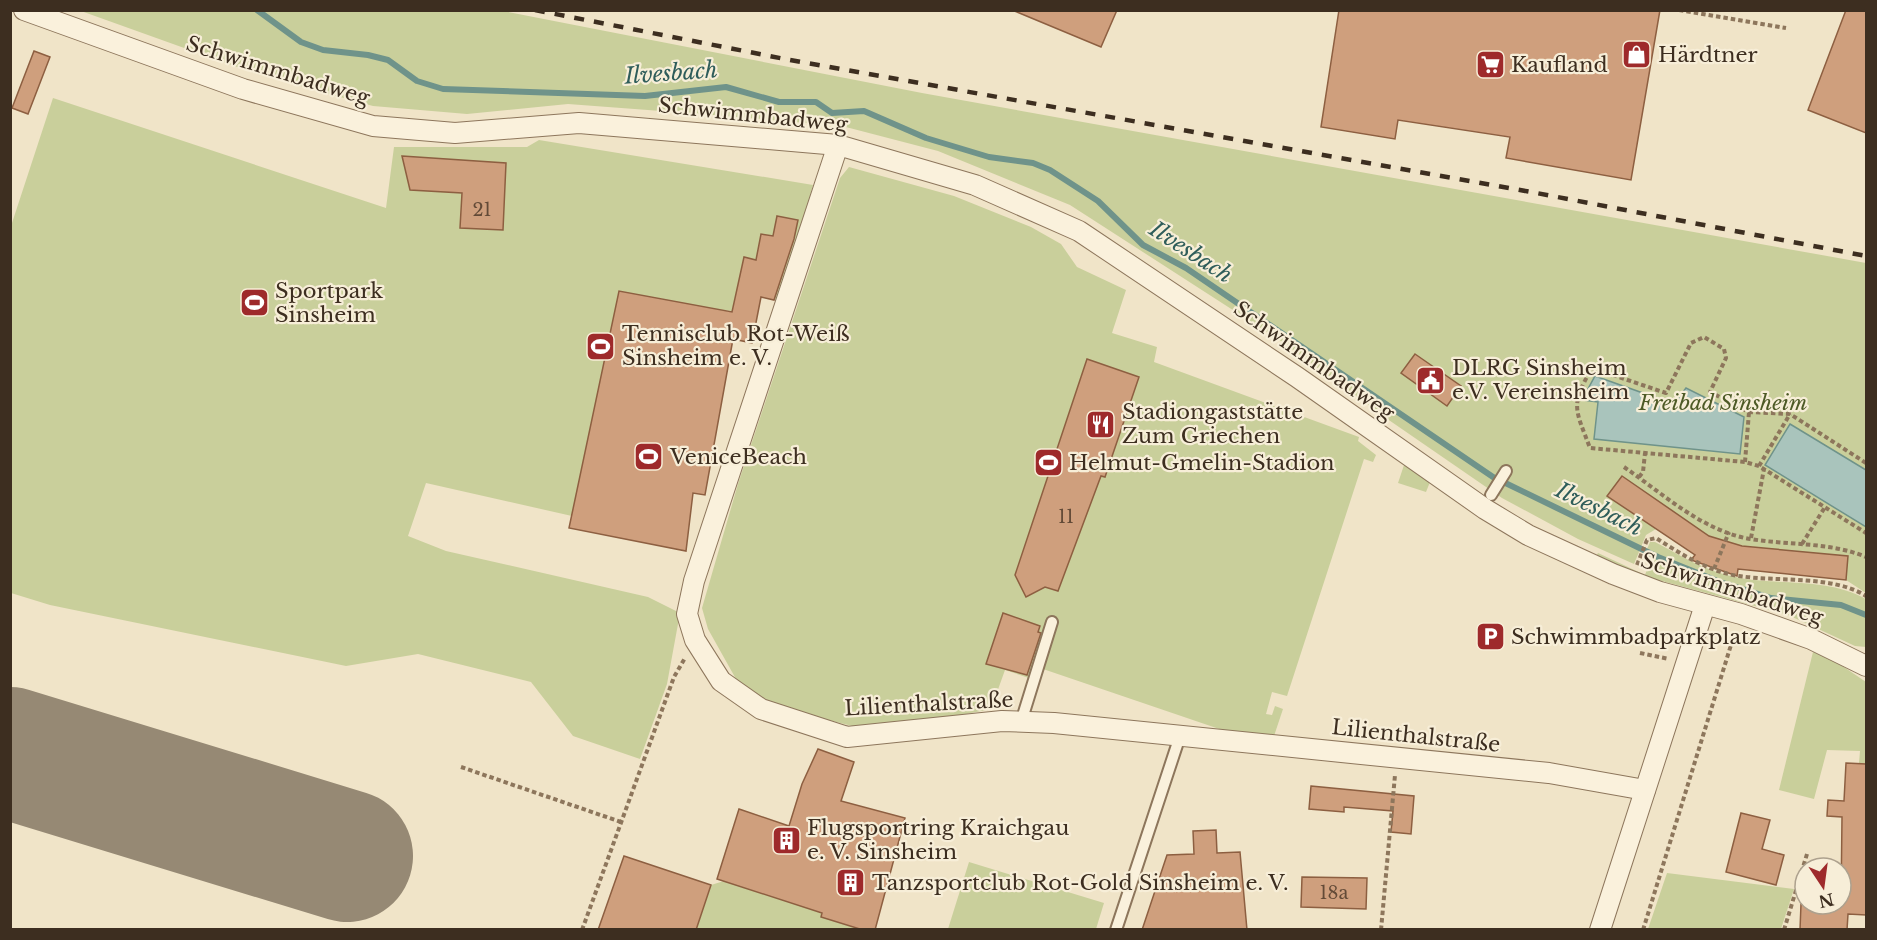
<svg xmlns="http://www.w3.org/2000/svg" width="1877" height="940" font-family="'Libre Baskerville',serif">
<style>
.green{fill:#c9cf9b}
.water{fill:#a9c4bc;stroke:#6f938a;stroke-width:1.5}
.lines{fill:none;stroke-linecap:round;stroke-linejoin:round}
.stream{stroke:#6f938a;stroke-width:6}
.runway{stroke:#968974;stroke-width:132}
.building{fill:#cf9f7d;stroke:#8d5f41;stroke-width:1.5}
.service-casing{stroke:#8d765c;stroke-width:14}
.minor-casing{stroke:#8d765c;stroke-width:22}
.path{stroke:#8d765c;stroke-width:4;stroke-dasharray:4.5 3;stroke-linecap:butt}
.service{stroke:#faf1dc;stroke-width:10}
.minor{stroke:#faf1dc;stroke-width:20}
.rail{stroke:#3d2e20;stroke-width:4.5;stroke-dasharray:10 10;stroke-linecap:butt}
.labels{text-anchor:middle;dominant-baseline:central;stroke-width:4.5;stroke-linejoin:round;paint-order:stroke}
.number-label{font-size:18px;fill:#624a37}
.poi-label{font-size:21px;fill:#3d2e20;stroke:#f7eed8;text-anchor:start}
.street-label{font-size:21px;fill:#3d2e20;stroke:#f7eed8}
.park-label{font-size:21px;font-style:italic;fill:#4d5a26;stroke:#f7eed8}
.water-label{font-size:22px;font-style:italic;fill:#2f5d5a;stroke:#f7eed8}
</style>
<rect width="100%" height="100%" fill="#f0e4c8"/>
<!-- green -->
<g class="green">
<path d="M81 11H503L922 93 1866 263V593L1846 580 1738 569 1656 529 1646 535 1634 564 1578 539 1502 498 1383 416 1281 341 1070 205 938 151 842 126 701 114 568 104 467 114 373 106 257 74Z"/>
<path d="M53 98 386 208 394 147H527L539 140 813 185 782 301 736 293 732 311 720 310 572 516 426 483 408 536 446 551 648 597 680 613 667 684 640 759 573 736 531 682 418 654 346 666 50 605 11 593V226Z"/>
<path d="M849 167 954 196 1031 227 1061 244 1077 267 1126 290 1112 333 1157 347 1154 362 1359 437 1358 441 1376 455 1373 462 1364 459 1287 696 1272 692 1266 714 1272 715 1275 706 1283 709 1274 736 1234 734 1043 669 1038 681 1005 670 991 709 931 721 864 729 789 710 741 688 708 629 702 608 738 484 840 178Z"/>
<path d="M1404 465 1430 482 1426 492 1398 483Z"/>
<path d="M1650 542H1655C1681 556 1709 573 1740 578 1781 585 1830 578 1866 599V647L1855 646 1788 615 1632 573 1595 558 1598 553 1645 575 1649 564 1642 561Z"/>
<path d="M1813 652 1832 659 1866 682V764L1859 763 1860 751 1827 750 1814 799 1779 790Z"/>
<path d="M969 862 1104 903 1096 929H948Z"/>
<path d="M1667 873 1794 889 1781 929H1648Z"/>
<path d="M724 881 823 911 821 917 863 930H696L711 885Z"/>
</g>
<!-- water -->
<g class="water">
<path d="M1595 376 1674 404 1686 388 1744 417 1740 454 1594 439 1598 402 1582 400Z"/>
<path d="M1790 424 1866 470V527L1765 465Z"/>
</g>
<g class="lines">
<!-- stream -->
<path class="stream" d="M257 10 301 42 323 50 368 55 388 60 417 81 443 89 645 96 726 87 779 102H816L832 113 864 111 926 138 989 157 1033 163 1050 170 1098 201 1143 245 1186 268 1493 477 1658 557 1720 582 1771 598 1841 605 1866 615"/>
<!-- runway -->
<path class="runway" d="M10 753 347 856"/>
</g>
<!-- building -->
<g class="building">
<path d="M1012 10H1117L1101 47Z"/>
<path d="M1339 10H1660L1631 180 1506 158 1510 137 1398 120 1395 139 1321 127Z"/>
<path d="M1846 10H1866V133L1808 110Z"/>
<path d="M34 51 50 57 28 114 12 108Z"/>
<path d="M402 156 506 163 503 230 460 228 462 193 410 190Z"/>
<path d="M777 216 798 220 794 239 774 300 761 297 752 343 733 339 705 495 693 493 686 551 569 528 619 291 732 312 744 257 756 260 761 234 773 236Z"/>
<path d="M1415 354 1461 386 1447 406 1401 373Z"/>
<path d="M1087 359 1139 377 1105 477 1101 476 1058 591 1045 587 1026 597 1015 575Z"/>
<path d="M1622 476 1709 536 1742 546 1848 556 1846 580 1738 569 1737 576 1691 560 1695 555 1607 496Z"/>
<path d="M1003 613 1040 626 1038 632 1041 633 1027 675 986 664Z"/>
<path d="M818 749 854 762 841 801 905 818 875 930H863L821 917 822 913 717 879 739 809 789 826 802 784Z"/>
<path d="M1846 763 1866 764V915L1848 914 1847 930H1800L1801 904H1841L1842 817 1827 816 1828 800 1844 801Z"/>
<path d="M1311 786 1414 796 1411 834 1391 832 1393 811 1344 807V812L1309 809Z"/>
<path d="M1741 813 1770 820 1762 849 1784 855 1776 885 1726 872Z"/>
<path d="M1216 830 1217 853 1240 852 1247 930H1142L1167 855 1194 854 1193 831Z"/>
<path d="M624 856 711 885 696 930H598Z"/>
<path d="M1302 877 1367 878 1366 909 1301 907Z"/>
</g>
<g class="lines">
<defs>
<g id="service">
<path d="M1491 495 1506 471"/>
<path d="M1021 722 1052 622"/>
<path d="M1116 930 1180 736"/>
</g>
<g id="minor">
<path d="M24 10 243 89 373 126 455 133 579 123 838 145 975 185 1079 231 1297 377 1485 509 1528 535 1613 574 1660 592 1741 614 1811 639 1866 666"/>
<path d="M838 145 694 581 687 614 695 640 721 681 761 709 847 737 1002 721 1054 723 1549 773 1645 790"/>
<path d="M1600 930 1705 605"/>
</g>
</defs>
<!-- service casing -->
<use href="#service" class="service-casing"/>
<!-- minor casing -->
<use href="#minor" class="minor-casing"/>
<!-- path -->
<g class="path">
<path d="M1679 10 1786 28"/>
<path d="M1745 462 1749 412"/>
<path d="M1866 463 1790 414 1749 412 1710 392 1726 358 1724 349 1704 337 1691 343 1666 393 1592 368C1570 406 1575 408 1590 448L1745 462 1759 466 1866 533"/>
<path d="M1759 466 1790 414"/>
<path d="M1624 467C1662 493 1699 528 1745 538 1786 546 1828 541 1866 557"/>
<path d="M1639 477 1643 472 1645 453"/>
<path d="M1751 538 1764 469"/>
<path d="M1802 544 1825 507"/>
<path d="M1637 565 1647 540 1656 538C1681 554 1709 572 1739 576 1778 582 1833 575 1866 596"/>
<path d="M1714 569 1729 532"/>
<path d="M1640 653 1669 659"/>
<path d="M461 767 621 822"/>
<path d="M582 930 674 677 685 658"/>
<path d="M1381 930 1395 775"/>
<path d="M1643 930 1735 632"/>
<path d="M1784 930 1807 854"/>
</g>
<!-- service -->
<use href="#service" class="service"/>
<!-- minor -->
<use href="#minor" class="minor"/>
<!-- rail -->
<path class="rail" d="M535 10 790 60 1531 192 1866 256"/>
</g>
<!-- icons -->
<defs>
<symbol id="shop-square" viewBox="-11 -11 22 22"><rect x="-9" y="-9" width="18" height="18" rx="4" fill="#9e2a2b" stroke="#f7eed8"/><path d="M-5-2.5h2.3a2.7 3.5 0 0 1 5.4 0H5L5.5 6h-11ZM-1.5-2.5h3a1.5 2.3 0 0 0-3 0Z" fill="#fff"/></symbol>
<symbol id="supermarket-square" viewBox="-11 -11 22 22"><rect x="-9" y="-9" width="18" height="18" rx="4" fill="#9e2a2b" stroke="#f7eed8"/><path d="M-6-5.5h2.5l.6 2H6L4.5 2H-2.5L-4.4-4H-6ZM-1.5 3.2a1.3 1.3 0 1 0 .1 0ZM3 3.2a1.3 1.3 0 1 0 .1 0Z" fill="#fff"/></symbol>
<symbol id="stadium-square" viewBox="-11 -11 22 22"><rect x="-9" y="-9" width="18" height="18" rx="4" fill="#9e2a2b" stroke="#f7eed8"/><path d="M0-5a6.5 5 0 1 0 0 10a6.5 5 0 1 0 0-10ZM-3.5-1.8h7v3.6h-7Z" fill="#fff"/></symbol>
<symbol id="civic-square" viewBox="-11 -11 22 22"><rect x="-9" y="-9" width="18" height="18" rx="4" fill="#9e2a2b" stroke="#f7eed8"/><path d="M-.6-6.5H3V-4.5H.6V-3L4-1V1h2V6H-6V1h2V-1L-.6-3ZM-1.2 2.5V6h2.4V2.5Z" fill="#fff"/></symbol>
<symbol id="restaurant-square" viewBox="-11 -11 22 22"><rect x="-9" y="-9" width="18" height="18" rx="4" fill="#9e2a2b" stroke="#f7eed8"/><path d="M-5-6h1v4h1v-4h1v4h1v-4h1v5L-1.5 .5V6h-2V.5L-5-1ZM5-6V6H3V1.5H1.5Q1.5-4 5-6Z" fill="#fff"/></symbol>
<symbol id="parking-square" viewBox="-11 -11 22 22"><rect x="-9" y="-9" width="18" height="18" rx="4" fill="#9e2a2b" stroke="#f7eed8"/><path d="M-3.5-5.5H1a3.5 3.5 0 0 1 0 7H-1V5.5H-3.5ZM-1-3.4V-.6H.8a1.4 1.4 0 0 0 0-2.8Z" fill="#fff"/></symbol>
<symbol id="building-square" viewBox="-11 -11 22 22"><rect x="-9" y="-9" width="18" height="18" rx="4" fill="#9e2a2b" stroke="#f7eed8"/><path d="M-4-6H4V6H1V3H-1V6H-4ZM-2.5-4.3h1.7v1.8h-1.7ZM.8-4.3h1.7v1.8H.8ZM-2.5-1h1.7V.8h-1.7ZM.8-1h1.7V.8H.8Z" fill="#fff"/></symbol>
</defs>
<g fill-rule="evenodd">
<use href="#shop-square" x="1620" y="38" width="33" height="33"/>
<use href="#supermarket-square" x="1474" y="48" width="33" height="33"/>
<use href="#stadium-square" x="238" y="286" width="33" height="33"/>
<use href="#stadium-square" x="584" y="330" width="33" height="33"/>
<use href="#civic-square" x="1414" y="364" width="33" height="33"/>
<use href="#restaurant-square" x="1084" y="408" width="33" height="33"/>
<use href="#stadium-square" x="632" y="440" width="33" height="33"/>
<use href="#stadium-square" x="1032" y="446" width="33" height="33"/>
<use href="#parking-square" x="1474" y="620" width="33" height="33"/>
<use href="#building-square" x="770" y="824" width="33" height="33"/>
<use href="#building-square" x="834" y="866" width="33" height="33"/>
</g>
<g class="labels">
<!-- number labels -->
<g class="number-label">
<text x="482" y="210">21</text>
<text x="1066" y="517">11</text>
<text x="1334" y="893">18a</text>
</g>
<!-- poi labels -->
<g class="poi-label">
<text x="1658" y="55">Härdtner</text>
<text x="1511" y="65">Kaufland</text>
<text x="275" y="291">Sportpark<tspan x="275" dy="24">Sinsheim</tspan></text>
<text x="622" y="334">Tennisclub Rot-Weiß<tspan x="622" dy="24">Sinsheim e. V.</tspan></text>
<text x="1452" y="368">DLRG Sinsheim<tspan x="1452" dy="24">e.V. Vereinsheim</tspan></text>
<text x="1122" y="412">Stadiongaststätte<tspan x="1122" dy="24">Zum Griechen</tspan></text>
<text x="670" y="457">VeniceBeach</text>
<text x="1069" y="463">Helmut-Gmelin-Stadion</text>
<text x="1511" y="637">Schwimmbadparkplatz</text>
<text x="807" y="828">Flugsportring Kraichgau<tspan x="807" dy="24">e. V. Sinsheim</tspan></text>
<text x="872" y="883">Tanzsportclub Rot-Gold Sinsheim e. V.</text>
</g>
<!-- street labels -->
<g class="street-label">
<text transform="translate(278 71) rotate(17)">Schwimmbadweg</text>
<text transform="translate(753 115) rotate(6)">Schwimmbadweg</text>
<text transform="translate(1314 361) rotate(35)">Schwimmbadweg</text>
<text transform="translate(1732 589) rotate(18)">Schwimmbadweg</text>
<text transform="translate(929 704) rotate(-3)">Lilienthalstraße</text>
<text transform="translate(1416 736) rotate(6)">Lilienthalstraße</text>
</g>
<!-- park labels -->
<g class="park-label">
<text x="1723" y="403">Freibad Sinsheim</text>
</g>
<!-- water labels -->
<g class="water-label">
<text transform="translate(671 73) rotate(-4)">Ilvesbach</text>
<text transform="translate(1191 252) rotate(33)">Ilvesbach</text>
<text transform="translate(1599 509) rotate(26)">Ilvesbach</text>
</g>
</g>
<!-- border -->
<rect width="1877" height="940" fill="none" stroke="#3d2e20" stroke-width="24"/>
<!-- north arrow -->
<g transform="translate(1823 886) rotate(167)"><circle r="28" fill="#f7eed8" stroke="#ada18e" stroke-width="1.5"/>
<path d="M0-4.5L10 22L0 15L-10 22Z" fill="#9e2a2b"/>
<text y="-9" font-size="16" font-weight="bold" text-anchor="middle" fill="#3d2e20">N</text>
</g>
</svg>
